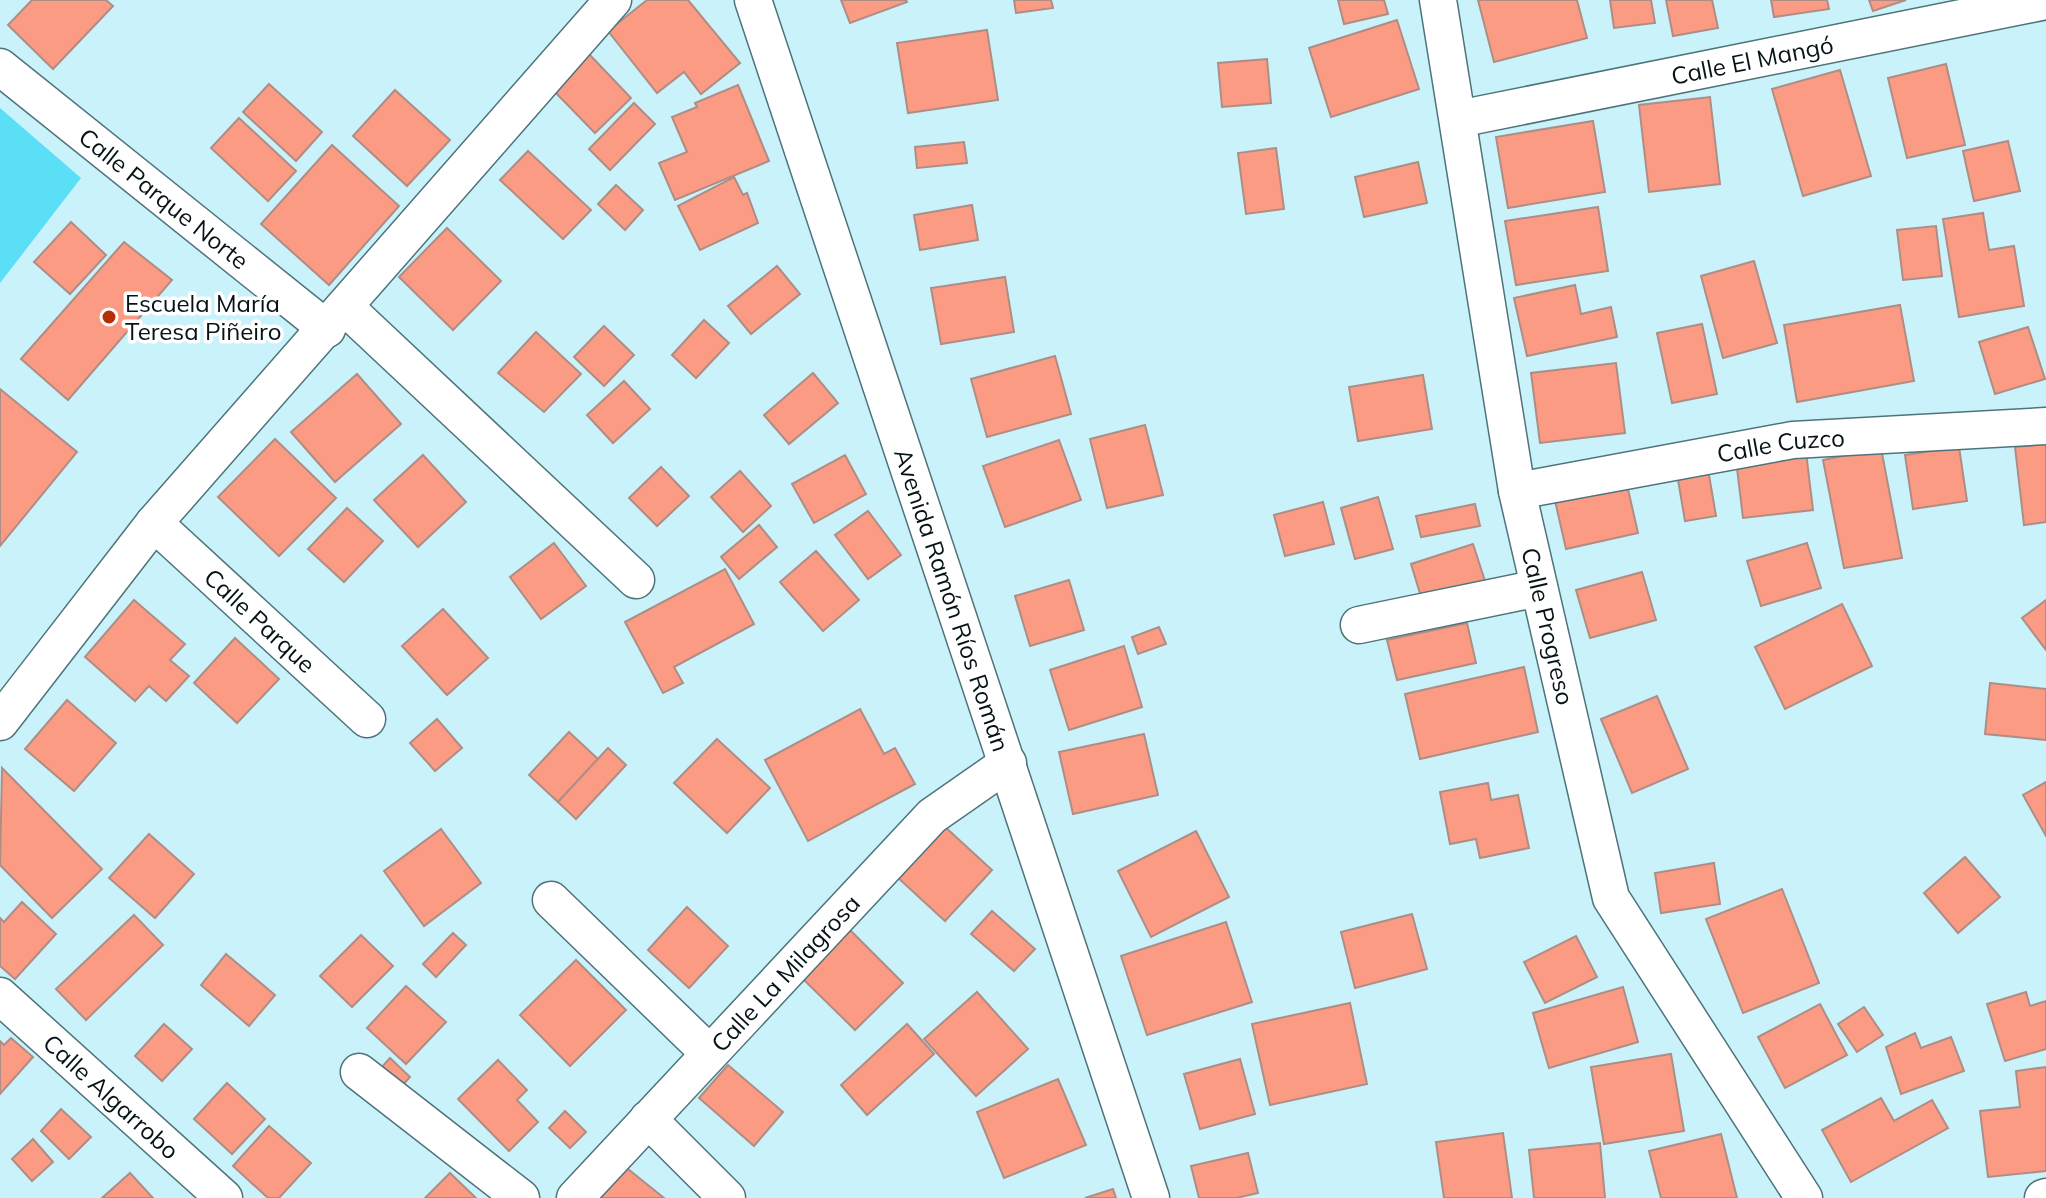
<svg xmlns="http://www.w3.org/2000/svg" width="2046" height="1198" font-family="Mulish,sans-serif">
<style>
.green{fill:#5adff7}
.building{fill:#fb9b84;stroke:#af8d84;stroke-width:2}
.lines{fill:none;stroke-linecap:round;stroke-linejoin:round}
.minor-casing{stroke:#4e737b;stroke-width:39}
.minor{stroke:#fff;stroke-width:36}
.poi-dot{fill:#b72d06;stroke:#fff;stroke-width:3}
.labels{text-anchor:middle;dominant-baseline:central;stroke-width:7;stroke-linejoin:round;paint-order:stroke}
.street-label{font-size:24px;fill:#051316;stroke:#fff}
.poi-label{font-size:24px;fill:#051316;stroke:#fff;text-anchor:start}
</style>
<rect width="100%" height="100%" fill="#caf2fb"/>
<!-- green -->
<path class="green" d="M0 108 81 178 0 283Z"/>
<!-- building -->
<g class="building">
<path d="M32 0H106L113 6 53 69 8 25Z"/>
<path d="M647 0H688L740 63 701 94 684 72 657 93 608 31Z"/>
<path d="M841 0H906L907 2 850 23Z"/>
<path d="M1014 0H1051L1053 8 1016 13Z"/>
<path d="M1338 0H1384L1388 14 1344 24Z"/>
<path d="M1478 0H1577L1587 38 1494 62Z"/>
<path d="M1610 0H1651L1655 23 1614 28Z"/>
<path d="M1666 0H1712L1718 28 1673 36Z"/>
<path d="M1771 0H1827L1829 9 1774 17Z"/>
<path d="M1869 0H1906L1873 11Z"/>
<path d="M1397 20 1419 89 1331 117 1309 48Z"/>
<path d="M987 30 998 100 908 113 897 43Z"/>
<path d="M588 53 631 98 595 133 552 89Z"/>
<path d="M1267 59 1271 103 1222 107 1218 63Z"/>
<path d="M1946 64 1965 145 1907 158 1888 78Z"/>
<path d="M1840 70 1871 176 1803 196 1772 89Z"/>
<path d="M269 84 322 132 296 161 243 112Z"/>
<path d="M738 85 769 161 675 200 659 163 687 152 672 117 697 107 695 103Z"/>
<path d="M395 90 450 140 407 186 353 136Z"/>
<path d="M1710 97 1720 184 1649 192 1639 105Z"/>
<path d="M634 103 655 124 610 170 589 149Z"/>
<path d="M239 118 296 171 268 201 211 148Z"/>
<path d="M1593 121 1605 192 1508 208 1496 137Z"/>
<path d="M2008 141 2020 191 1974 201 1963 151Z"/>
<path d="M964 142 967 163 917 168 915 147Z"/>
<path d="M332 145 399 206 329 285 261 224Z"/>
<path d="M1276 148 1284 209 1246 214 1238 153Z"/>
<path d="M528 151 591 210 563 239 500 180Z"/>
<path d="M1418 162 1427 203 1364 217 1355 177Z"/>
<path d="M734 177 743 195 747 193 758 223 700 250 678 206Z"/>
<path d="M616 185 643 210 625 230 598 204Z"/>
<path d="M972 205 978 240 920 250 914 215Z"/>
<path d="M1598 207 1608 271 1516 285 1505 221Z"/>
<path d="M1983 213 1989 250 2014 246 2024 306 1959 317 1943 219Z"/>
<path d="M71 222 106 255 70 294 34 262Z"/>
<path d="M1936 226 1942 276 1903 280 1897 230Z"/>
<path d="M447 228 501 281 453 330 399 277Z"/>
<path d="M124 242 172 280 68 400 21 359Z"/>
<path d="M1754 261 1777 343 1723 358 1701 276Z"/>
<path d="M777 266 800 294 751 334 728 306Z"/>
<path d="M1005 277 1014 332 941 344 931 288Z"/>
<path d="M1575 285 1581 314 1611 307 1617 337 1527 356 1514 298Z"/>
<path d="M1900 305 1914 381 1797 402 1784 325Z"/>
<path d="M704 320 729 343 696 378 672 355Z"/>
<path d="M1702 324 1717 394 1672 403 1657 333Z"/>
<path d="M604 326 634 355 604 386 574 357Z"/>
<path d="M2028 327 2045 379 1995 394 1979 342Z"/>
<path d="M536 332 581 374 544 412 498 373Z"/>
<path d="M1055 356 1071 414 987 437 971 379Z"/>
<path d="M1616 363 1625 433 1540 443 1531 373Z"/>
<path d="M813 373 838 403 789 444 764 415Z"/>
<path d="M357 374 401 424 335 482 291 432Z"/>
<path d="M1423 375 1432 429 1358 441 1349 387Z"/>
<path d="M624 381 650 409 613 443 587 415Z"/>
<path d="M0 389 77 452 0 546Z"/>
<path d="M1145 425 1163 495 1107 508 1090 439Z"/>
<path d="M275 439 336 498 279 556 218 497Z"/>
<path d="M1059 440 1081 500 1005 527 983 466Z"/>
<path d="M2046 444V522L2024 525 2015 447Z"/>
<path d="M1959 447 1967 501 1913 509 1905 455Z"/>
<path d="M1881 448 1902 558 1844 568 1823 460Z"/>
<path d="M1806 452 1813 510 1743 518 1736 460Z"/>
<path d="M423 455 466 502 418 547 374 500Z"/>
<path d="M845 455 866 494 814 523 792 484Z"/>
<path d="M661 467 689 496 657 526 629 498Z"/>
<path d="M1708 469 1716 516 1685 521 1677 474Z"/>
<path d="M740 471 771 506 743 532 711 497Z"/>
<path d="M1625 476 1638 533 1566 549 1553 492Z"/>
<path d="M1378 497 1393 549 1355 559 1341 508Z"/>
<path d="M1323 502 1334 544 1285 556 1274 515Z"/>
<path d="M1475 504 1480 526 1421 537 1416 516Z"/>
<path d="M347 508 383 541 344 582 308 549Z"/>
<path d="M868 511 901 555 868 579 835 535Z"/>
<path d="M759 525 777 547 739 579 721 557Z"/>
<path d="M554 543 586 586 541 619 510 577Z"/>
<path d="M1807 543 1821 588 1761 606 1747 561Z"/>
<path d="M1473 544 1485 581 1422 600 1411 564Z"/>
<path d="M816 551 859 600 823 631 780 582Z"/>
<path d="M725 569 754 624 674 667 683 683 663 693 625 622Z"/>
<path d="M1642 572 1656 620 1590 638 1576 590Z"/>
<path d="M1069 580 1084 630 1030 646 1015 596Z"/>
<path d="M134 600 185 644 170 660 189 676 166 701 149 686 135 701 85 657Z"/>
<path d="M2046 600V650L2022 618Z"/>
<path d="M1842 604 1872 666 1785 709 1755 647Z"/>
<path d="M443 609 488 658 447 695 402 646Z"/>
<path d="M1467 623 1476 663 1397 680 1387 640Z"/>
<path d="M1159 627 1166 644 1138 654 1132 637Z"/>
<path d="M235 638 279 679 237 723 194 683Z"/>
<path d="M1124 646 1142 707 1069 730 1050 670Z"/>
<path d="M1524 667 1538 732 1420 759 1405 694Z"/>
<path d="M1990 683 2046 689V740L1985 734Z"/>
<path d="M1657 696 1688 769 1632 793 1601 719Z"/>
<path d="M67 700 116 743 74 791 25 749Z"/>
<path d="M860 709 884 754 895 748 915 784 808 841 765 760Z"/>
<path d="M437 719 462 748 435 771 410 743Z"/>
<path d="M569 732 598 759 558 802 529 775Z"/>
<path d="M1144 734 1158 795 1073 814 1059 752Z"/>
<path d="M717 739 770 788 727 833 674 783Z"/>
<path d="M608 748 626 765 576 819 558 802Z"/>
<path d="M2 768 102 869 52 918 0 865Z"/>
<path d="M2046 782V836L2023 795Z"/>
<path d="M1488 783 1491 800 1518 795 1529 848 1480 858 1476 839 1450 844 1440 792Z"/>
<path d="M943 825 992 870 945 921 896 876Z"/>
<path d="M441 829 481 883 424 926 384 871Z"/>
<path d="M1196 831 1229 897 1151 937 1118 871Z"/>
<path d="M149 834 194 874 155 918 109 878Z"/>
<path d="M1965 857 2000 897 1958 933 1924 893Z"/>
<path d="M1714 863 1720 904 1661 913 1655 873Z"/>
<path d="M1782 889 1819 983 1743 1013 1706 919Z"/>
<path d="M22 902 56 934 15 979 0 966V918L4 922Z"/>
<path d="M687 907 728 946 689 988 648 950Z"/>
<path d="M992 911 1035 949 1014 971 971 934Z"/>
<path d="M1412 914 1427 969 1355 988 1341 932Z"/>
<path d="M134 915 163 945 86 1020 56 989Z"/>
<path d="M1226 922 1252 1002 1147 1035 1121 956Z"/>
<path d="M850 930 903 983 855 1030 802 978Z"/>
<path d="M453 933 466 945 436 977 423 964Z"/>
<path d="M361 935 393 966 352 1007 320 976Z"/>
<path d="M1576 936 1597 977 1545 1003 1524 962Z"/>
<path d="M226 954 275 995 249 1026 201 985Z"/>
<path d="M576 960 626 1010 570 1066 520 1015Z"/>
<path d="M406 986 446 1022 406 1064 367 1028Z"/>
<path d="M1623 987 1638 1042 1549 1068 1533 1013Z"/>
<path d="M977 992 1028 1049 976 1096 924 1039Z"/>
<path d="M2026 992 2030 1006 2046 1001V1049L2005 1061 1987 1004Z"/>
<path d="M1350 1003 1367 1084 1270 1105 1252 1024Z"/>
<path d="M1820 1004 1847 1055 1785 1088 1758 1037Z"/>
<path d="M1864 1007 1883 1035 1857 1052 1838 1024Z"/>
<path d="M164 1024 192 1049 162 1081 135 1056Z"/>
<path d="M907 1024 934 1054 867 1115 841 1085Z"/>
<path d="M1915 1033 1921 1048 1951 1037 1964 1071 1901 1094 1886 1047Z"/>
<path d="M11 1038 33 1057 0 1094V1041L4 1045Z"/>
<path d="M1671 1054 1684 1131 1604 1144 1591 1067Z"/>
<path d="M390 1058 410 1077 400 1088 380 1069Z"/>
<path d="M1240 1059 1255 1114 1200 1129 1184 1074Z"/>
<path d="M498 1060 527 1090 517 1100 538 1122 509 1151 458 1099Z"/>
<path d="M728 1065 783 1112 754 1146 699 1098Z"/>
<path d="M2046 1067V1171L1988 1177 1980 1111 2020 1107 2016 1071Z"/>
<path d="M1058 1079 1086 1145 1004 1178 977 1112Z"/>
<path d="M227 1083 265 1119 232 1154 194 1119Z"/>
<path d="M1881 1098 1894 1121 1932 1100 1948 1128 1851 1182 1822 1130Z"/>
<path d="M61 1109 91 1137 69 1159 41 1131Z"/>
<path d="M565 1111 586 1132 570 1148 549 1128Z"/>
<path d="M269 1126 311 1163 279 1198H268L233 1166Z"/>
<path d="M1503 1133 1512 1198H1444L1436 1142Z"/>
<path d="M1721 1134 1737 1198H1661L1649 1151Z"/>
<path d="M33 1139 53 1162 32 1181 12 1159Z"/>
<path d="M1600 1143 1605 1198H1534L1529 1150Z"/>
<path d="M1248 1153 1258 1193 1236 1198H1199L1191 1166Z"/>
<path d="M623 1165 664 1198H597Z"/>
<path d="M130 1173 153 1198H102Z"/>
<path d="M450 1173 476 1198H425Z"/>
<path d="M1113 1189 1116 1198H1085Z"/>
</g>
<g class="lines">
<defs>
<g id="minor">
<path id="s1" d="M753 0 1151 1198"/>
<path id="s2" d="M1438 0 1517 491 1611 898 1804 1198"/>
<path id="s3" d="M0 67 327 329"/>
<path id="s4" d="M1458 119 2046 1"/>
<path d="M346 308 636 580"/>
<path id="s5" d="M1517 491 1793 440 2046 426"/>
<path id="s6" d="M154 523 367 719"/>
<path d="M1359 625 1539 588"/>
<path d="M0 722 154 523 613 0"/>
<path d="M551 900 709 1053"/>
<path id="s7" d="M0 996 224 1198"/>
<path d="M359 1072 521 1198"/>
<path d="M648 1119 727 1198"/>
<path id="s8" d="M575 1198 932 816 1008 763"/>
<path d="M2043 1198 2046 1197"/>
</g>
</defs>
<!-- minor casing -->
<use href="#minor" class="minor-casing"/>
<!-- minor -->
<use href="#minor" class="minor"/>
</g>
<!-- markers -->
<circle class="poi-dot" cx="109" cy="317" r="8"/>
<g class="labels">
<!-- street labels -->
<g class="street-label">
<text stroke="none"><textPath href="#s4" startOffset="300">Calle El Mangó</textPath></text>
<text stroke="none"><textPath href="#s3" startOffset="210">Calle Parque Norte</textPath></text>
<text stroke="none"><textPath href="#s5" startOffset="268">Calle Cuzco</textPath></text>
<text stroke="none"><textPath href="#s1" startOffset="632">Avenida Ramón Ríos Román</textPath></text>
<text stroke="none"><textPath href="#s6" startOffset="144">Calle Parque</textPath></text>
<text stroke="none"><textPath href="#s2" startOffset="636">Calle Progreso</textPath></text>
<text stroke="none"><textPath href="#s8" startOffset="308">Calle La Milagrosa</textPath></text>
<text stroke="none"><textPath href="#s7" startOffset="150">Calle Algarrobo</textPath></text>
</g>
<!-- poi labels -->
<g class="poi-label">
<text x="125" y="303">Escuela María<tspan x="125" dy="28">Teresa Piñeiro</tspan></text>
</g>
</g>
</svg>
